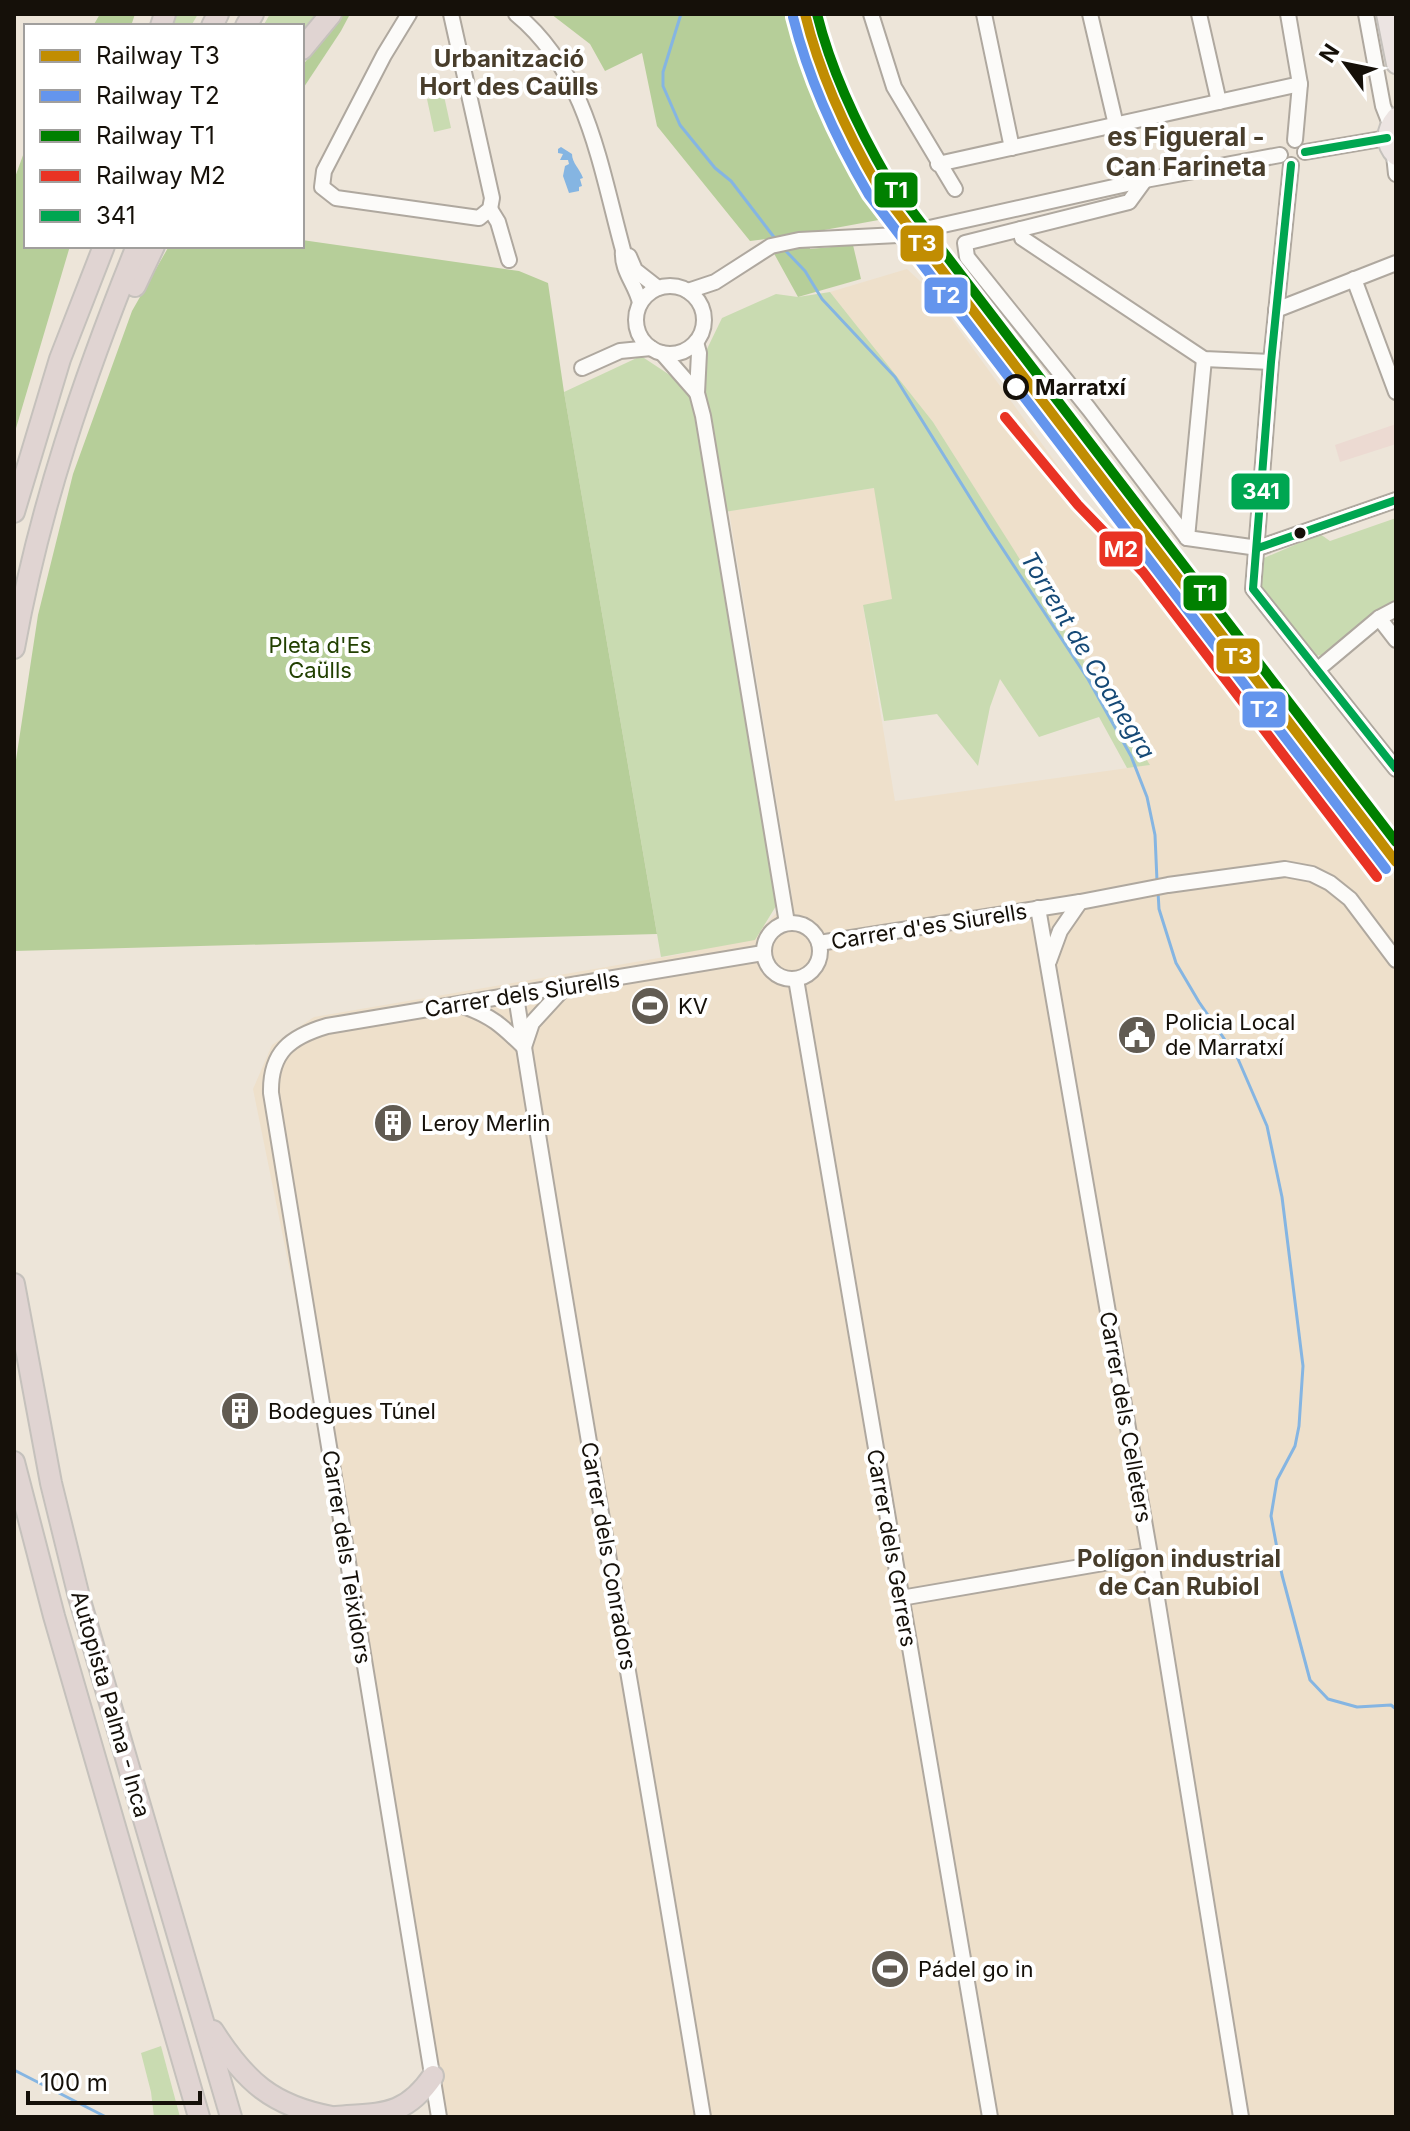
<svg xmlns="http://www.w3.org/2000/svg" width="1410" height="2131" font-family="Inter,sans-serif">
<style>
.built{fill:#eee0cb}
.education{fill:#ecdad2}
.green{fill:#c9dbb1}
.forest{fill:#b6ce99}
.water{fill:#85b5e2}
.lines{fill:none;stroke-linecap:round;stroke-linejoin:round}
.stream{stroke:#85b5e2;stroke-width:3}
.minor-casing{stroke:#afa89f;stroke-width:18}
.major-casing{stroke:#c5c1bc;stroke-width:22}
.highway-casing{stroke:#c5c1bc;stroke-width:24}
.minor{stroke:#fcfbf9;stroke-width:14}
.major{stroke:#ece4e2;stroke-width:18}
.highway{stroke:#e0d4d2;stroke-width:20}
.bus-1-casing{stroke:#fff;stroke-width:14}
.bus-1{stroke:#00a651;stroke-width:8}
.rail-1-casing{stroke:#fff;stroke-width:16}
.rail-2-casing{stroke:#fff;stroke-width:16}
.rail-3-casing{stroke:#fff;stroke-width:16}
.rail-4-casing{stroke:#fff;stroke-width:16}
.rail-1{stroke:#c18d02;stroke-width:10}
.rail-2{stroke:#6495ed;stroke-width:10}
.rail-3{stroke:#008000;stroke-width:10}
.rail-4{stroke:#e93324;stroke-width:10}
.stop-dot{fill:#fff;stroke:#151009;stroke-width:4}
.bus-dot{fill:#151009;stroke:#fff;stroke-width:3}
.labels{text-anchor:middle;dominant-baseline:central;stroke-width:8;stroke-linejoin:round;paint-order:stroke}
.stop-label{font-size:22px;font-weight:bold;fill:#151009;stroke:#fff;text-anchor:start}
.park-label{font-size:22px;fill:#224001;stroke:#fff}
.street-label{font-size:22px;fill:#151009;stroke:#fff}
.poi-label{font-size:22px;fill:#151009;stroke:#fff;text-anchor:start}
.neighbourhood-label{font-size:24px;font-weight:bold;fill:#483d2b;stroke:#fff}
.water-label{font-size:24px;font-style:italic;fill:#154976;stroke:#fff}
.quarter-label{font-size:26px;font-weight:bold;fill:#483d2b;stroke:#fff}
.line-badge{stroke:#fff;stroke-width:3}
.badge-label{font-size:22px;text-anchor:middle;font-weight:bold;fill:#fff}
</style>
<rect width="100%" height="100%" fill="#ede5d9"/>
<!-- built -->
<path class="built" d="M907 269 932 292 1079 495 1151 563 1396 883V2117H432L347 1552 253 1089 272 1045 314 1017 682 954 765 925 792 896 729 511 875 488 893 599 863 606 895 801 1149 765 933 422 830 292Z"/>
<!-- education -->
<path class="education" d="M1396 424V444L1340 462 1335 445Z"/>
<!-- green -->
<g class="green">
<path d="M175 14H198L191 26H172Z"/>
<path d="M270 14H321L302 38V26H263Z"/>
<path d="M444 96 451 128 434 132 427 99Z"/>
<path d="M830 292 933 422 1150 765 1127 768 1099 717 1039 737 1000 679 990 707 978 766 937 714 884 721 863 605 892 599 874 488 712 514 776 906 755 940 661 957 564 392 641 356 697 393 707 349 722 318 776 294 798 297Z"/>
<path d="M1396 518V602L1388 604 1323 655 1307 657 1253 589 1262 582 1264 558 1320 534 1330 541Z"/>
<path d="M161 2046 180 2117H154L151 2092 141 2053Z"/>
</g>
<!-- forest -->
<g class="forest">
<path d="M100 14H135L131 26H93Z"/>
<path d="M343 14H350L341 31 302 90V66Z"/>
<path d="M551 14H798L829 105 884 219 808 233 810 249 853 245 861 279 798 297 766 239 750 241 657 126 642 53 605 71 590 44Z"/>
<path d="M26 147V246H70L14 435V180Z"/>
<path d="M302 240 519 271 548 283 564 392 657 934 14 951V773L38 615 73 474 132 311 169 246H302Z"/>
</g>
<!-- water -->
<path class="water" d="M561 147 572 154C572 163 580 169 583 178L580 179 582 186 579 187V191L569 193 563 176 565 166 569 164 568 160H560L563 154 558 153V149Z"/>
<g class="lines">
<!-- stream -->
<g class="stream">
<path d="M681 14 663 72V86L680 125 715 168 731 181 777 241"/>
<path d="M785 250 805 271 822 299 895 377 989 528 1088 679 1131 756 1147 797 1155 835 1157 881"/>
<path d="M1158 892 1159 909 1176 963 1199 1002 1238 1059 1267 1126 1282 1197 1303 1366 1299 1426 1295 1446 1277 1480 1271 1516 1282 1575 1310 1680 1328 1699 1357 1707 1391 1705 1396 1709"/>
<path d="M14 2070 106 2117"/>
</g>
<defs>
<g id="minor">
<path d="M409 14 384 55 324 171 322 187 336 198 479 218 490 209 492 198 451 14"/>
<path d="M516 14C587 72 600 166 623 250 621 271 636 284 640 303"/>
<path d="M871 14 894 87 955 189"/>
<path d="M984 14 1012 148"/>
<path d="M1090 14 1116 125"/>
<path d="M1199 14 1219 102"/>
<path d="M1288 14 1300 84 1295 140"/>
<path d="M1366 14 1383 106 1390 124"/>
<path d="M1305 152 1387 138"/>
<path d="M1394 155 1396 174"/>
<path d="M938 164 1300 84"/>
<path d="M1291 165 1271 362 1253 589 1396 769"/>
<path d="M1145 180 1129 202 965 243 967 257 1089 409 1187 538"/>
<path d="M490 209 498 222 509 260"/>
<path d="M1021 229 1022 238 1204 359 1271 362"/>
<path d="M629 256 635 270 658 288"/>
<path d="M1354 279 1396 392"/>
<circle cx="670" cy="320" r="34"/>
<path d="M688 291 715 282 771 246 799 240 898 235 1145 180 1280 155"/>
<path d="M1276 310 1396 263"/>
<path d="M696 342 699 353 697 393 703 416 787 923"/>
<path d="M662 353 697 393"/>
<path d="M582 368 620 351 651 348"/>
<path d="M1187 538 1258 548 1396 500"/>
<path d="M1187 538 1204 359"/>
<path d="M1379 618 1396 640"/>
<path d="M1317 670 1379 618 1396 609"/>
<path d="M1038 908 1150 1555 1241 2117"/>
<circle cx="792" cy="951" r="28"/>
<path d="M819 943 1080 902 1168 885 1285 869 1312 874 1330 883 1350 899 1396 960"/>
<path d="M1049 961 1060 931 1080 902"/>
<path d="M796 979 990 2117"/>
<path d="M516 996C574 1370 642 1743 703 2117"/>
<path d="M463 1006C492 1016 502 1026 524 1047L532 1023 565 987"/>
<path d="M901 1598 1150 1555"/>
<path d="M439 2117 271 1093C270 1052 290 1037 327 1026L763 953"/>
</g>
<g id="major">
<path d="M1386 14 1396 64"/>
<path d="M1396 117C1385 130 1384 144 1396 156"/>
</g>
<g id="highway">
<path d="M161 26 165 14"/>
<path d="M212 26 218 14"/>
<path d="M246 26 253 14"/>
<path d="M302 49 331 14"/>
<path d="M135 286 154 246"/>
<path d="M14 512 60 359 104 246"/>
<path d="M14 648C39 508 84 377 137 246"/>
<path d="M14 1284 51 1483 79 1597 231 2117"/>
<path d="M14 1462 54 1616 199 2117"/>
<path d="M213 2031C245 2081 272 2106 332 2117"/>
<path d="M336 2117C382 2113 405 2117 433 2076"/>
</g>
</defs>
<!-- minor casing -->
<use href="#minor" class="minor-casing"/>
<!-- major casing -->
<use href="#major" class="major-casing"/>
<!-- highway casing -->
<use href="#highway" class="highway-casing"/>
<!-- minor -->
<use href="#minor" class="minor"/>
<!-- major -->
<use href="#major" class="major"/>
<!-- highway -->
<use href="#highway" class="highway"/>
<defs>
<g id="bus-1">
<path d="M1305 152 1387 138"/>
<path d="M1291 165 1271 362 1253 589 1396 769"/>
<path d="M1258 548 1396 500"/>
</g>
</defs>
<!-- bus-1 casing -->
<use href="#bus-1" class="bus-1-casing"/>
<!-- bus-1 -->
<use href="#bus-1" class="bus-1"/>
<defs>
<path id="rail-1" d="M805 14C820 76 847 133 879 188L1396 862"/>
<path id="rail-2" d="M793 17C809 81 836 139 869 195L1386 869"/>
<path id="rail-3" d="M817 14C832 74 858 128 889 181L1396 842"/>
<path id="rail-4" d="M1005 417 1078 505 1143 572 1377 877"/>
</defs>
<!-- rail-1 casing -->
<use href="#rail-1" class="rail-1-casing"/>
<!-- rail-2 casing -->
<use href="#rail-2" class="rail-2-casing"/>
<!-- rail-3 casing -->
<use href="#rail-3" class="rail-3-casing"/>
<!-- rail-4 casing -->
<use href="#rail-4" class="rail-4-casing"/>
<!-- rail-1 -->
<use href="#rail-1" class="rail-1"/>
<!-- rail-2 -->
<use href="#rail-2" class="rail-2"/>
<!-- rail-3 -->
<use href="#rail-3" class="rail-3"/>
<!-- rail-4 -->
<use href="#rail-4" class="rail-4"/>
</g>
<!-- icons -->
<defs>
<symbol id="stadium-disc" viewBox="-11 -11 22 22"><circle r="9.5" fill="#615b52" stroke="#fff"/><path d="M0-5a6.5 5 0 1 0 0 10a6.5 5 0 1 0 0-10ZM-3.5-1.8h7v3.6h-7Z" fill="#fff"/></symbol>
<symbol id="civic-disc" viewBox="-11 -11 22 22"><circle r="9.5" fill="#615b52" stroke="#fff"/><path d="M-.6-6.5H3V-4.5H.6V-3L4-1V1h2V6H-6V1h2V-1L-.6-3ZM-1.2 2.5V6h2.4V2.5Z" fill="#fff"/></symbol>
<symbol id="building-disc" viewBox="-11 -11 22 22"><circle r="9.5" fill="#615b52" stroke="#fff"/><path d="M-4-6H4V6H1V3H-1V6H-4ZM-2.5-4.3h1.7v1.8h-1.7ZM.8-4.3h1.7v1.8H.8ZM-2.5-1h1.7V.8h-1.7ZM.8-1h1.7V.8H.8Z" fill="#fff"/></symbol>
</defs>
<g fill-rule="evenodd">
<use href="#stadium-disc" x="628" y="984" width="44" height="44"/>
<use href="#civic-disc" x="1115" y="1013" width="44" height="44"/>
<use href="#building-disc" x="371" y="1101" width="44" height="44"/>
<use href="#building-disc" x="218" y="1389" width="44" height="44"/>
<use href="#stadium-disc" x="868" y="1947" width="44" height="44"/>
</g>
<!-- markers -->
<circle class="stop-dot" cx="1016" cy="387" r="11"/>
<circle class="bus-dot" cx="1300" cy="533" r="7"/>
<g class="labels">
<!-- stop labels -->
<g class="stop-label">
<text x="1035" y="387">Marratxí</text>
</g>
<!-- park labels -->
<g class="park-label">
<text x="320" y="645">Pleta d'Es<tspan x="320" dy="25">Caülls</tspan></text>
</g>
<!-- street labels -->
<g class="street-label">
<text transform="translate(929 926) rotate(-9)">Carrer d'es Siurells</text>
<text transform="translate(522 994) rotate(-9)">Carrer dels Siurells</text>
<text transform="translate(1126 1417) rotate(80)">Carrer dels Celleters</text>
<text transform="translate(892 1548) rotate(80)">Carrer dels Gerrers</text>
<text transform="translate(609 1556) rotate(80)">Carrer dels Conradors</text>
<text transform="translate(347 1557) rotate(81)">Carrer dels Teixidors</text>
<text transform="translate(111 1704) rotate(74)">Autopista Palma - Inca</text>
</g>
<!-- poi labels -->
<g class="poi-label">
<text x="678" y="1006">KV</text>
<text x="1165" y="1022">Policia Local<tspan x="1165" dy="25">de Marratxí</tspan></text>
<text x="421" y="1123">Leroy Merlin</text>
<text x="268" y="1411">Bodegues Túnel</text>
<text x="918" y="1969">Pádel go in</text>
</g>
<!-- neighbourhood labels -->
<g class="neighbourhood-label">
<text x="509" y="58">Urbanització<tspan x="509" dy="28">Hort des Caülls</tspan></text>
<text x="1179" y="1558">Polígon industrial<tspan x="1179" dy="28">de Can Rubiol</tspan></text>
</g>
<!-- water labels -->
<g class="water-label">
<text transform="translate(1088 655) rotate(59)">Torrent de Coanegra</text>
</g>
<!-- quarter labels -->
<g class="quarter-label">
<text x="1186" y="136">es Figueral -<tspan x="1186" dy="30">Can Farineta</tspan></text>
</g>
</g>
<g class="line-badge">
<rect x="873" y="171" width="46" height="38" rx="8" fill="#008000"/>
<rect x="899" y="224" width="46" height="39" rx="8" fill="#c18d02"/>
<rect x="923" y="276" width="46" height="39" rx="8" fill="#6495ed"/>
<rect x="1230" y="472" width="61" height="39" rx="8" fill="#00a651"/>
<rect x="1098" y="530" width="46" height="38" rx="8" fill="#e93324"/>
<rect x="1182" y="574" width="46" height="38" rx="8" fill="#008000"/>
<rect x="1215" y="637" width="46" height="38" rx="8" fill="#c18d02"/>
<rect x="1241" y="690" width="46" height="39" rx="8" fill="#6495ed"/>
</g>
<g class="badge-label">
<text x="896" y="198">T1</text>
<text x="922" y="251">T3</text>
<text x="946" y="303">T2</text>
<text x="1261" y="499">341</text>
<text x="1121" y="557">M2</text>
<text x="1205" y="601">T1</text>
<text x="1238" y="664">T3</text>
<text x="1264" y="717">T2</text>
</g>
<!-- border -->
<rect width="1410" height="2131" fill="none" stroke="#151009" stroke-width="32"/>
<!-- legend -->
<rect x="24" y="24" width="280" height="224" fill="#ffffff" stroke="#a19f9d" stroke-width="2"/>
<rect x="40" y="50" width="40" height="12" fill="#c18d02" stroke="#a19f9d" stroke-width="2"/>
<text x="96" y="64" font-size="24" fill="#151009">Railway T3</text>
<rect x="40" y="90" width="40" height="12" fill="#6495ed" stroke="#a19f9d" stroke-width="2"/>
<text x="96" y="104" font-size="24" fill="#151009">Railway T2</text>
<rect x="40" y="130" width="40" height="12" fill="#008000" stroke="#a19f9d" stroke-width="2"/>
<text x="96" y="144" font-size="24" fill="#151009">Railway T1</text>
<rect x="40" y="170" width="40" height="12" fill="#e93324" stroke="#a19f9d" stroke-width="2"/>
<text x="96" y="184" font-size="24" fill="#151009">Railway M2</text>
<rect x="40" y="210" width="40" height="12" fill="#00a651" stroke="#a19f9d" stroke-width="2"/>
<text x="96" y="224" font-size="24" fill="#151009">341</text>
<!-- north arrow -->
<g transform="translate(1346 64) rotate(303)" stroke="#ffffff" stroke-width="6" paint-order="stroke">
<path d="M0-6L14 30L0 20L-14 30Z" fill="#151009"/>
<text y="-12" font-size="22" font-weight="bold" text-anchor="middle" fill="#151009">N</text>
</g>
<!-- scale -->
<path d="M28 2091v12h172v-12" fill="none" stroke="#151009" stroke-width="4"/>
<text x="40" y="2091" font-size="24" fill="#151009" stroke="#ffffff" stroke-width="6" paint-order="stroke">100 m</text>
</svg>
